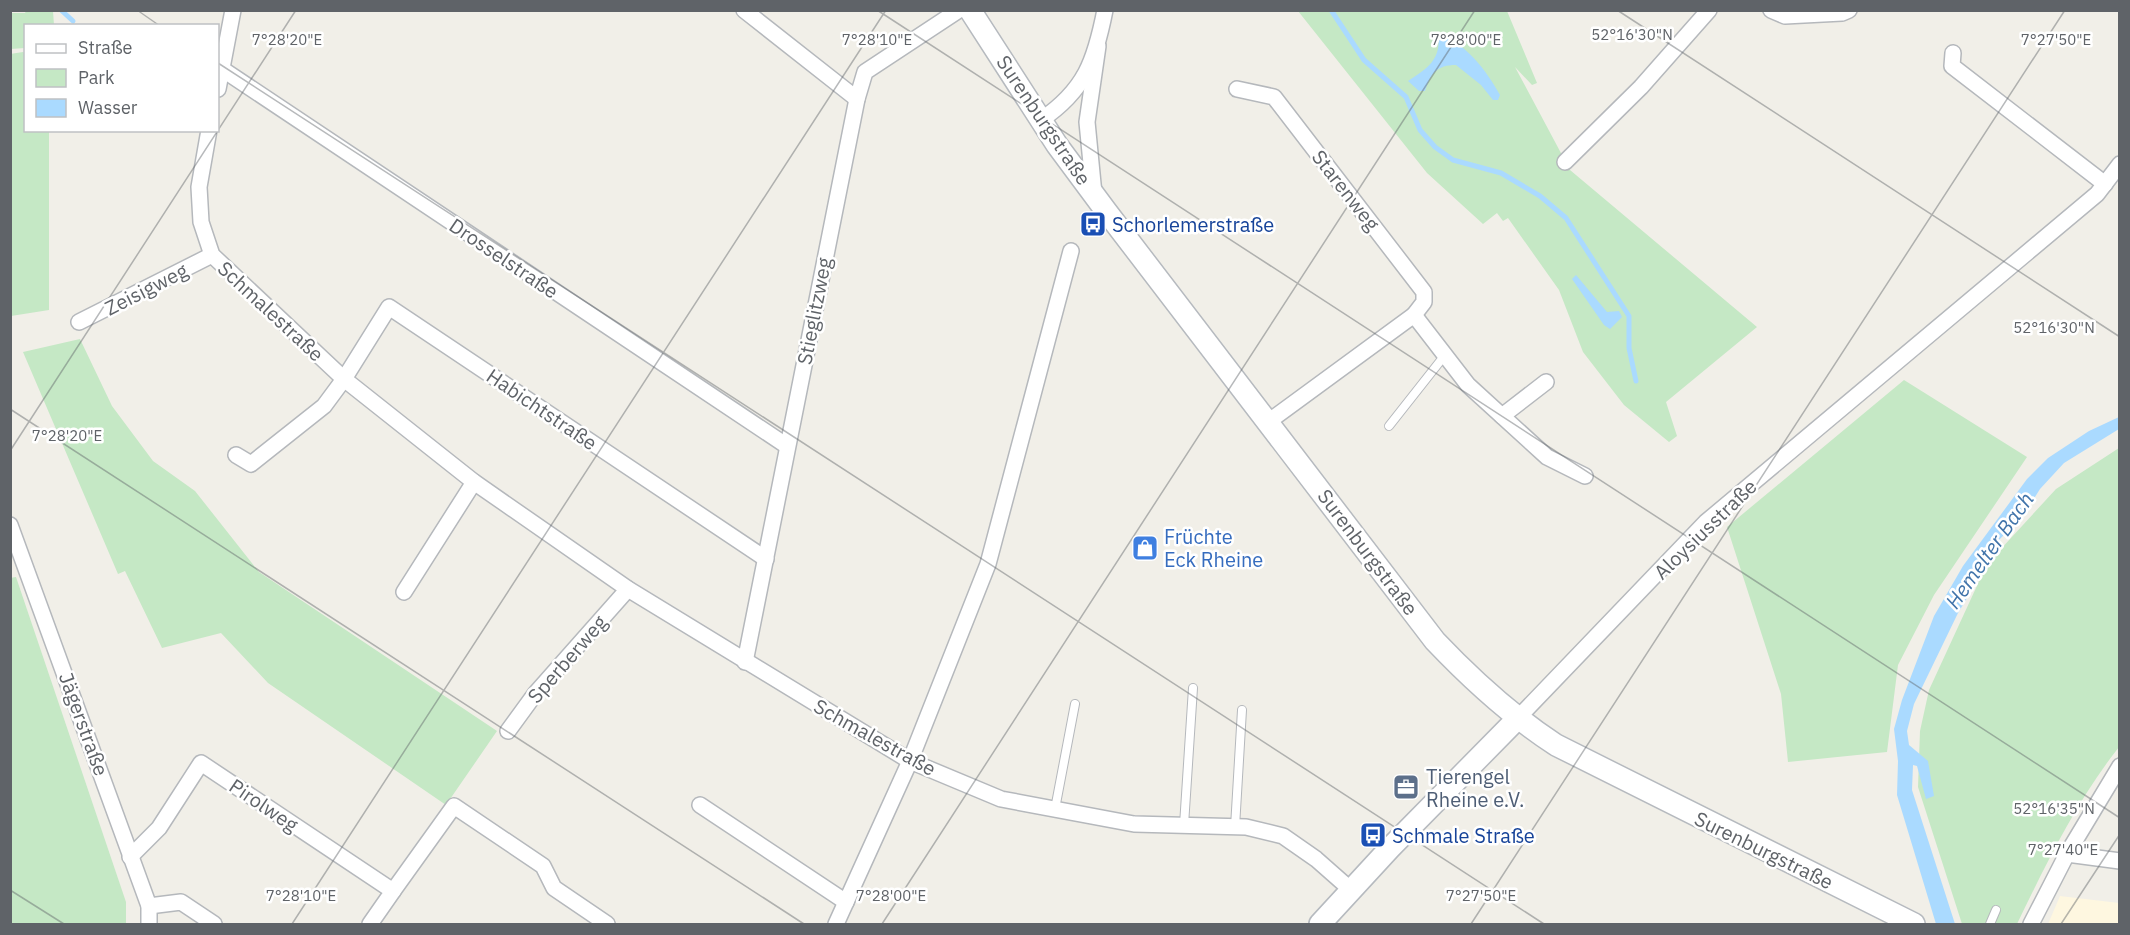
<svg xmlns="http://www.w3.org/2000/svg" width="2130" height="935" font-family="'IBM Plex Sans',sans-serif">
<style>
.commercial{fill:#fef7e0}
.green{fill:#c5e8c5}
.water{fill:#aadaff}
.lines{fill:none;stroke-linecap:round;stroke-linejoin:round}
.stream{stroke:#aadaff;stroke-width:5}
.lane-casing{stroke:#b5b8bc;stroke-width:10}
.street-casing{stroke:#b5b8bc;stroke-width:18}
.secondary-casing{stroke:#b6babf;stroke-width:24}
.lane{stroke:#fff;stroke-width:8}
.street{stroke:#fff;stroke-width:15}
.secondary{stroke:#fff;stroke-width:21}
.ticks{fill:none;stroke:#5f6368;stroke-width:1.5;stroke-opacity:0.45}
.labels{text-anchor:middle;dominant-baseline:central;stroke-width:5;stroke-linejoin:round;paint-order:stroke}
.street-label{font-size:20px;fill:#5f6368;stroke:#fff}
.transit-label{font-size:20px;fill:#164399;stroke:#fff;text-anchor:start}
.shop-label{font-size:20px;fill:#366cbe;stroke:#fff;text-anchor:start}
.service-label{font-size:20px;fill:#4e5e75;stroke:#fff;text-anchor:start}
.water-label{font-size:21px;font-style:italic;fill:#4174aa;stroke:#fff}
.ticks-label{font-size:15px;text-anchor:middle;fill:#5f6368;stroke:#fff;stroke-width:5;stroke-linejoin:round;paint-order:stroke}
</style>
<rect width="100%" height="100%" fill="#f1efe8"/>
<!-- commercial -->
<path class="commercial" d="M2060 896 2119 903V924H2048Z"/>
<!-- green -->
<g class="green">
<path d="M26 11H53L54 25 26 26 25 48 11 49V13H25Z"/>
<path d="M1298 11H1507L1537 83 1532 85 1515 67 1570 170 1757 327 1666 402 1677 436 1669 442 1624 405 1583 352 1559 290 1508 218 1503 221 1497 213 1483 224 1427 173Z"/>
<path d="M23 52 26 54V130L49 131V310L11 316 10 54Z"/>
<path d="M80 339 112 406 153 461 195 491 259 572 497 731 446 805 268 683 221 633 162 648 125 571 118 574 23 352Z"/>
<path d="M1904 380 2027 457 1934 595 1898 665 1887 752 1788 762 1781 694 1727 527Z"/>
<path d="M2119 448V747C2077 800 2046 864 2017 924H1962L1918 787 1920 731 1929 690 1987 564 2056 489Z"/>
<path d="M16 577 126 902V924H11L10 578Z"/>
</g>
<!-- water -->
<g class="water">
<path d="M1438 34C1466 43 1486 70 1500 95L1498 100H1493L1481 85 1456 65C1437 65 1431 73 1425 91H1419L1408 81C1427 69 1442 59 1438 34Z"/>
<path d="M1576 275 1607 312 1619 311 1622 317 1610 329 1604 325 1572 279Z"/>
<path d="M2119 417V429L2064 463 2040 489 2025 513 1998 541 1993 555 1958 613 1914 704 1907 731 1909 745 1928 761 1934 796 1926 799 1917 766 1913 765 1912 790 1955 924H1936L1897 795 1898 761 1894 729 1902 700 1934 616 1963 566 2027 479 2048 458 2089 431Z"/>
</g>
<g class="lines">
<!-- stream -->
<g class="stream">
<path d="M61 10 73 21"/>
<path d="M1331 10 1364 60 1406 97 1420 130 1435 147 1453 160 1501 173 1540 196 1566 218 1629 316V348L1636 381"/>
</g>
<defs>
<g id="lane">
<path d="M1389 426 1445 355"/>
<path d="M1055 809 1075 704"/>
<path d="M1184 825 1193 688"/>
<path d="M1235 827 1242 710"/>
<path d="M1990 924 1996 910"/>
</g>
<g id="street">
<path d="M744 10 857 99"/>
<path d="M1771 10 1785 16 1842 13 1849 10"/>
<path d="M1953 53 1952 66 2105 184"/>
<path d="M222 69 787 446"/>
<path d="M218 89 233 10"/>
<path d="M1237 89 1274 97 1424 292V302L1414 315"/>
<path d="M1041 120C1085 90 1095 61 1105 10"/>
<path d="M209 130 199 187 201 222 212 255 344 379 474 482 628 589 910 761 1001 799 1134 824 1246 827 1283 836 1316 859 1350 889"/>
<path d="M1565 162 1641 87 1709 10"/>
<path d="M1094 194 1087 122 1098 46"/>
<path d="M79 322 212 255"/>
<path d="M1502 416 1546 382"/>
<path d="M1268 422 1414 315 1468 385 1547 457 1585 476"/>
<path d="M236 455 251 464 324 406 344 379 389 307 766 559"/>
<path d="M10 525 149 906V924"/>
<path d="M404 592 474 482"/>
<path d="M745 662 857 99 865 72 959 10"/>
<path d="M1517 719 1706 522 2097 194 2120 164"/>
<path d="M508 731 535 694 628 589"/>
<path d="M700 805 846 902"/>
<path d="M2067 854 2120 861"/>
<path d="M130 857 159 828 201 763 393 891 370 924"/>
<path d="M393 891 454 806 543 866 554 888 607 924"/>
<path d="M149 906 181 902 214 924"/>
<path d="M836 924 910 761 988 564 1071 251"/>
<path d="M2031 924 2067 854 2120 766"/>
</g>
<g id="secondary">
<path d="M970 10 1057 145 1106 211 1435 641C1473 681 1510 715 1556 745L1914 924"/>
<path d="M1320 924 1390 848 1517 719"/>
</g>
</defs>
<!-- lane casing -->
<use href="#lane" class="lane-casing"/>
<!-- street casing -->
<use href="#street" class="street-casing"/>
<!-- secondary casing -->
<use href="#secondary" class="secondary-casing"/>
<!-- lane -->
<use href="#lane" class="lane"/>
<!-- street -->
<use href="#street" class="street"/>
<!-- secondary -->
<use href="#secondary" class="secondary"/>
</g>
<!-- ticks -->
<path class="ticks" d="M137 10 160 26M877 10 2120 818M1617 10 2120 337M218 63 1544 924M10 409 804 924M10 451 296 10M10 890 64 924M292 924 886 10M882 924 1475 10M1471 924 2065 10M2061 924 2120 834"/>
<!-- icons -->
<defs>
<symbol id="bus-square" viewBox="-11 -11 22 22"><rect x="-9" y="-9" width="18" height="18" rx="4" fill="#1a4fb4" stroke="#fff"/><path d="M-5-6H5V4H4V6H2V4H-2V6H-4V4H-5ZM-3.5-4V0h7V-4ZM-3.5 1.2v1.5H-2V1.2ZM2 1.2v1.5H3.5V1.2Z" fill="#fff"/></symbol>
<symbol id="shop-square" viewBox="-11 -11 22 22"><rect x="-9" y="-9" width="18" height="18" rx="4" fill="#3f7fe0" stroke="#fff"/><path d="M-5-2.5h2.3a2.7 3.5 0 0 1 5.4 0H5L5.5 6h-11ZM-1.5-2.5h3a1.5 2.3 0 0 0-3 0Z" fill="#fff"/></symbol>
<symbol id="office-square" viewBox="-11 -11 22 22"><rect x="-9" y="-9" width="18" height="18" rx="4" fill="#5c6f8a" stroke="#fff"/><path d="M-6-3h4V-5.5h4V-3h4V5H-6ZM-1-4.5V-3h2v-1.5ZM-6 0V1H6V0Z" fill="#fff"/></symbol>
</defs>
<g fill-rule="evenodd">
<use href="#bus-square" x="1078" y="209" width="30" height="30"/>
<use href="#shop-square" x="1130" y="533" width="30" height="30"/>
<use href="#office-square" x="1391" y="772" width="30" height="30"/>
<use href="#bus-square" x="1358" y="820" width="30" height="30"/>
</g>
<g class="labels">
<!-- street labels -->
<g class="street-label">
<text transform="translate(1044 120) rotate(56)">Surenburgstraße</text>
<text transform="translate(1346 190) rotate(52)">Starenweg</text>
<text transform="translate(504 258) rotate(34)">Drosselstraße</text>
<text transform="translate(146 289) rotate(-27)">Zeisigweg</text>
<text transform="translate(271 311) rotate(43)">Schmalestraße</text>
<text transform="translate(814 311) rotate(-79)">Stieglitzweg</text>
<text transform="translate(542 409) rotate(34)">Habichtstraße</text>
<text transform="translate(1705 529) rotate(-44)">Aloysiusstraße</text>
<text transform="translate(1368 552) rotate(53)">Surenburgstraße</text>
<text transform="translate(567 659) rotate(-49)">Sperberweg</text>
<text transform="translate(84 724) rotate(70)">Jägerstraße</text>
<text transform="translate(875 737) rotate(29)">Schmalestraße</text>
<text transform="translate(264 805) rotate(34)">Pirolweg</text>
<text transform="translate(1764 850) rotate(26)">Surenburgstraße</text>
</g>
<!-- transit labels -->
<g class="transit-label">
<text x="1112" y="224">Schorlemerstraße</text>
<text x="1392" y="835">Schmale Straße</text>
</g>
<!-- shop labels -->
<g class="shop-label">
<text x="1164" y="536">Früchte<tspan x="1164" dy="23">Eck Rheine</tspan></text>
</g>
<!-- service labels -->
<g class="service-label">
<text x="1426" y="776">Tierengel<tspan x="1426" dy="23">Rheine e.V.</tspan></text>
</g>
<!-- water labels -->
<g class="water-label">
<text transform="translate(1989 550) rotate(-55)">Hemelter Bach</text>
</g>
</g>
<g class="ticks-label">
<text x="1632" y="40">52°16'30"N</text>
<text x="287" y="45">7°28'20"E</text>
<text x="877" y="45">7°28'10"E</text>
<text x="1466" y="45">7°28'00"E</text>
<text x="2056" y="45">7°27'50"E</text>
<text x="2054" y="333">52°16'30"N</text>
<text x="67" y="441">7°28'20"E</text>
<text x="2054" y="814">52°16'35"N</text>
<text x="2063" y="855">7°27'40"E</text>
<text x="301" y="901">7°28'10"E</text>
<text x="891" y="901">7°28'00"E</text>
<text x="1481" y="901">7°27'50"E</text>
</g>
<!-- border -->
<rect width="2130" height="935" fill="none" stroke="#5f6368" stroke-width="24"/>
<!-- legend -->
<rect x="24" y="24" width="195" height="108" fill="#ffffff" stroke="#bfc1c3" stroke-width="1.5"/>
<rect x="36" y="44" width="30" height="9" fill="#ffffff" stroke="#bfc1c3" stroke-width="1.5"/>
<text x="78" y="54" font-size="18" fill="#5f6368">Straße</text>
<rect x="36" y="69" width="30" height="18" fill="#c5e8c5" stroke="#bfc1c3" stroke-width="1.5"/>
<text x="78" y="84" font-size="18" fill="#5f6368">Park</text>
<rect x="36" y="99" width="30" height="18" fill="#aadaff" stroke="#bfc1c3" stroke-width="1.5"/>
<text x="78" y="114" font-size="18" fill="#5f6368">Wasser</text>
</svg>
